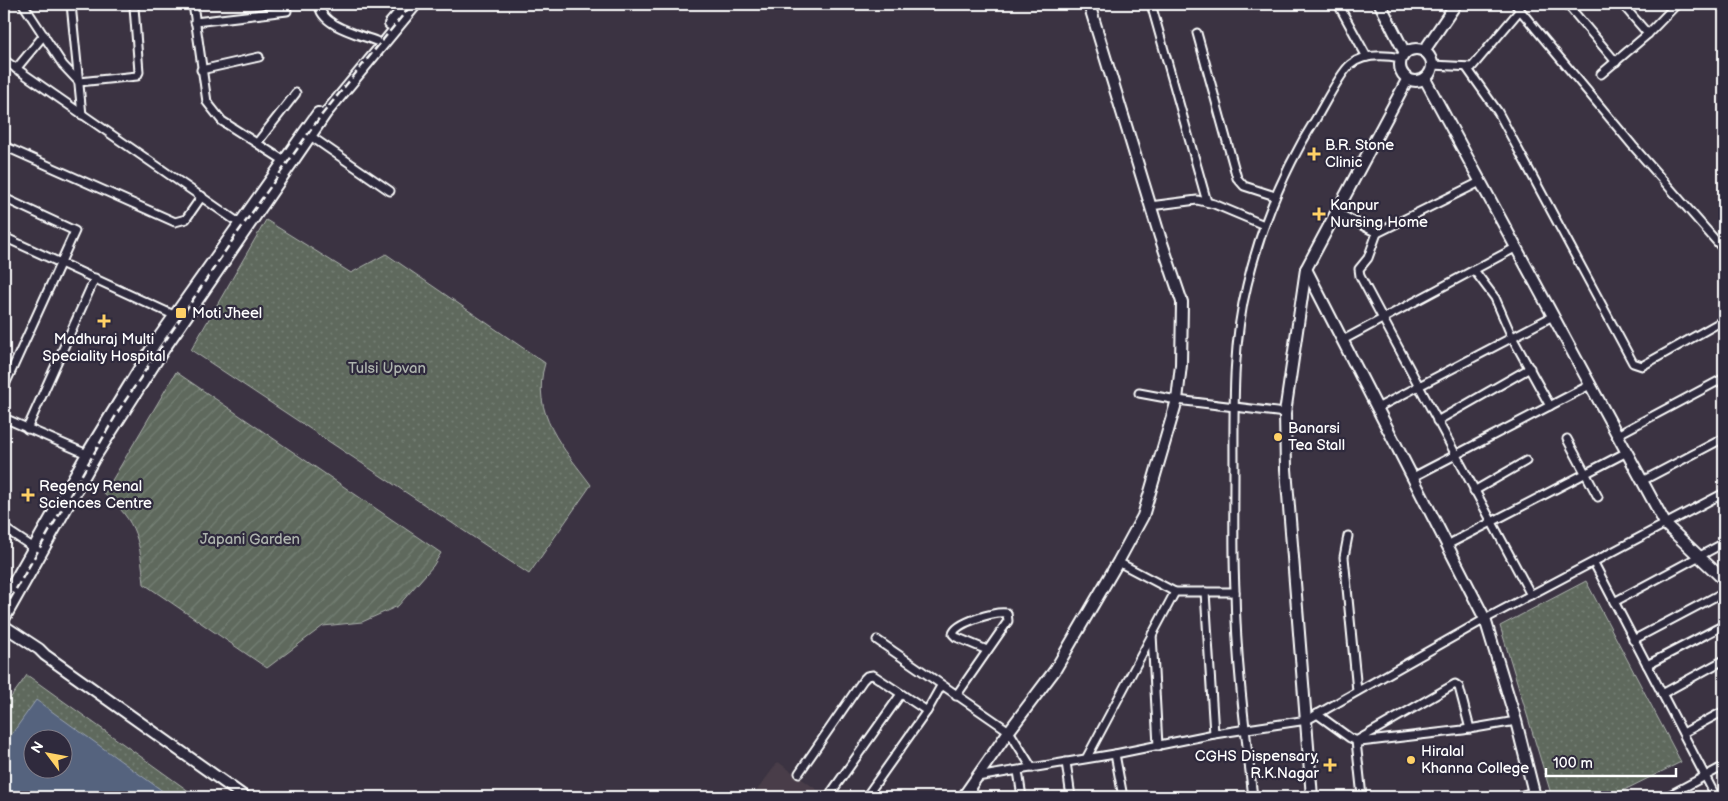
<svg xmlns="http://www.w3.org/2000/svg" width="1728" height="801" font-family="'Balsamiq Sans',sans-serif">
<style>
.built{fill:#493e48}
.grass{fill:url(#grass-dots);stroke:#aeb4ae;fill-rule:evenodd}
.garden{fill:url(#garden-furrows);stroke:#aeb4ae}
.water{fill:#54637e;stroke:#98a1b2;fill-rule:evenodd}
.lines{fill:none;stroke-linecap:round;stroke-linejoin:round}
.street-casing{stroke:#fff;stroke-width:11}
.secondary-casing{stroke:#fff;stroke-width:14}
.street{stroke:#2f2a3d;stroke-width:7}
.secondary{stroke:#2f2a3d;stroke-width:10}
.rail{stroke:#fff;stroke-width:2.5;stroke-dasharray:8 4;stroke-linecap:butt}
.poi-dot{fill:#ffd166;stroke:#2f2a3d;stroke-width:2}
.labels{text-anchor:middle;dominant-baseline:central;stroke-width:4.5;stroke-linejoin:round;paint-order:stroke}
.poi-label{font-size:15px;fill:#fff;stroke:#2f2a3d;text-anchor:start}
.park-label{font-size:15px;fill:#aeb4ae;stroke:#2f2a3d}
</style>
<defs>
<pattern id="grass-dots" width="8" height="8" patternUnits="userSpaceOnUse" patternTransform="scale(1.25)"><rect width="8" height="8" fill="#5e695d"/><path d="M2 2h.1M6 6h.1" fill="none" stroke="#768075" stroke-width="1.8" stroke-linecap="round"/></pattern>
<pattern id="garden-furrows" width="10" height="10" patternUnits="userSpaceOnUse" patternTransform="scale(1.25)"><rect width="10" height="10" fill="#5e695d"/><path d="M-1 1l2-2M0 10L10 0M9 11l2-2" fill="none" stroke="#768075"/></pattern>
</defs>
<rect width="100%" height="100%" fill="#3b3342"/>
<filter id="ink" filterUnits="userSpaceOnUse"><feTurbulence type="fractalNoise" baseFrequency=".02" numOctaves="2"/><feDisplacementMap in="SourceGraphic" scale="10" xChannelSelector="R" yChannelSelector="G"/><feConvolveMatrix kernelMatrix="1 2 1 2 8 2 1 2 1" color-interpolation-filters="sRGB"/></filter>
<g filter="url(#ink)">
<!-- built -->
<path class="built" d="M778 762 827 797H752Z"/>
<!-- grass -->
<g class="grass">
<path d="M266 220 351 273 386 254 545 363C530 414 563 447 591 485L529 574 191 350Z"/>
<path d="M1586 581 1681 762 1610 797H1552L1500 626Z"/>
<path d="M27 675 197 797H4V707ZM32 738H62V768H32Z"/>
</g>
<!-- garden -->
<path class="garden" d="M176 372 441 553 433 566 398 606 362 622 323 626 267 668 144 584C140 543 138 521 104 494Z"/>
<!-- water -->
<path class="water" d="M36 700 171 797H4V745ZM32 738H62V768H32Z"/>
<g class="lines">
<defs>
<g id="street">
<path d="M23 4 63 65 79 82 137 76 139 72 134 7"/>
<path d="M71 4 82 115"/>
<path d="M193 4 207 102 222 121 283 160"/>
<path d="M319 4C320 26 359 34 376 41"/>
<path d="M1151 4 1207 202"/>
<path d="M1338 4 1367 57"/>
<path d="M1515 4 1633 146 1724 250"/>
<path d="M1567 4 1616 62"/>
<path d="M1622 4 1648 34"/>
<path d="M4 7 7 4"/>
<path d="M1090 8 1101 4"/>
<path d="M195 22 287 11"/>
<path d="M1197 33 1237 178 1244 186 1275 196"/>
<path d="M4 60 239 223"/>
<path d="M1432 65 1472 67 1520 10"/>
<path d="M1467 68 1498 112 1633 363 1642 366 1724 320"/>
<path d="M16 69 44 35"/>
<path d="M201 70 259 57"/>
<path d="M1601 74 1648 34 1677 4"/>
<path d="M309 135 390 191"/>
<path d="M257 143 296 93"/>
<path d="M4 146 175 222 186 219 202 196"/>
<path d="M4 198 75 231 4 387"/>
<path d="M1150 206 1197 200 1214 204 1264 225"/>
<path d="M1336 212 1377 233 1480 182"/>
<path d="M1377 233 1368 258 1359 269 1360 276 1531 595"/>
<path d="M4 237 178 317"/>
<path d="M1474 270 1495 298 1512 337 1550 406"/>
<path d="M1343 340 1515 248"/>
<path d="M1139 393 1177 400 1285 413"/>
<path d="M1377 408 1553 316"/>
<path d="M4 418 87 454"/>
<path d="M1437 421 1530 368"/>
<path d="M27 429 95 278"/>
<path d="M1617 435 1724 378"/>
<path d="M1567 439 1598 497"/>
<path d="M1413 477 1590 385"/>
<path d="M1642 481 1724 438"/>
<path d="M1474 491 1526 461"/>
<path d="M4 528 34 548"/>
<path d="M1348 536 1344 557 1357 691"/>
<path d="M1447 545 1627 452"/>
<path d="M1118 562 1175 592H1235"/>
<path d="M1594 563 1716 797"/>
<path d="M1205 592 1214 734"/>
<path d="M1614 602 1724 543"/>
<path d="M1152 634 1158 746"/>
<path d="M877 640 1009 731 1032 768"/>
<path d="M1633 640 1724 592"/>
<path d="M1647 665 1724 625"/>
<path d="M1662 694 1724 660"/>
<path d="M956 696 1008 621 1007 613C996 611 956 622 953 634L956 637 987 650"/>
<path d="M927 711 941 686"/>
<path d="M1317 714 1350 738 1360 742 1463 730 1516 721"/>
<path d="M1683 733 1724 711"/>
<path d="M1115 754 1123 797"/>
<path d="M1087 757 1175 592"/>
<path d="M1066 762 1071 797"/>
<path d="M1018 771 1022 797"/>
<path d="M799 773 863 680 867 676 873 675 927 711 866 797"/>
<path d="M977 777 1115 754 1214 734 1307 720 1485 619 1724 493"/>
<path d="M971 786 973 797"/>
<path d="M828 797 901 694"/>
<path d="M1253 797C1245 729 1236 659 1235 590 1233 551 1234 511 1234 472 1234 411 1232 345 1247 285 1261 226 1284 169 1317 117 1324 105 1341 72 1350 65 1363 54 1385 55 1401 58"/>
<path d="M1362 797 1356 741 1455 684 1459 687 1470 729"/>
<path d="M1516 797 1533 792"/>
<path d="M1666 797 1724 766"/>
</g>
<g id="secondary">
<path d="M1380 4 1405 53"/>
<path d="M390 24 407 4"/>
<circle cx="1416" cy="65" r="16"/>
<path d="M1424 51 1456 4"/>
<path d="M1425 79 1666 525 1724 580"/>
<path d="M1306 269 1485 619 1516 721 1535 797"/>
<path d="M4 600 87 454 155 343 318 113"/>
<path d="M4 619 95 457 164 349 326 113 416 4"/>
<path d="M4 626 39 649 45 655 245 797"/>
<path d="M963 797 1009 731 1055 670 1118 562 1143 516 1177 400 1181 365 1182 302 1160 237 1089 4"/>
<path d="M1312 797 1286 469 1285 413 1306 269 1407 80"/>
</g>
</defs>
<!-- street casing -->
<use href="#street" class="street-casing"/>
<!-- secondary casing -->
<use href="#secondary" class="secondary-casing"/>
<!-- street -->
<use href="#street" class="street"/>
<!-- secondary -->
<use href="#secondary" class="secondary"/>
<!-- rail -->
<path class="rail" d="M4 610 119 410 236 235 320 117 412 4"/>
</g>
</g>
<!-- markers -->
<g class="poi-dot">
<path d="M1311.5 146.5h5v5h5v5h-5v5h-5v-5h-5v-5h5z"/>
<path d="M1316.5 206.5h5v5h5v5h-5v5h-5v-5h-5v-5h5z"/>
<rect x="175" y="307" width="12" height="12" rx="2.5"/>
<path d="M101.5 313.5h5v5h5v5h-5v5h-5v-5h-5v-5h5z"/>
<circle cx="1278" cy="437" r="5"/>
<path d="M25.5 487.5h5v5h5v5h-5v5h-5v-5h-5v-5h5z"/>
<circle cx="1411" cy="760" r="5"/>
<path d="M1327.5 757.5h5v5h5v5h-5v5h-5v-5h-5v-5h5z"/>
</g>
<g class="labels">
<!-- poi labels -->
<g class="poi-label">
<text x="1325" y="145">B.R. Stone<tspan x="1325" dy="17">Clinic</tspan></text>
<text x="1330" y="205">Kanpur<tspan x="1330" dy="17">Nursing Home</tspan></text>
<text x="192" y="313">Moti Jheel</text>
<text x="104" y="339" text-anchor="middle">Madhuraj Multi<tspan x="104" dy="17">Speciality Hospital</tspan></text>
<text x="1288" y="428">Banarsi<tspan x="1288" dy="17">Tea Stall</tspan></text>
<text x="39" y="486">Regency Renal<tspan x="39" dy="17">Sciences Centre</tspan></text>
<text x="1421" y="751">Hiralal<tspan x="1421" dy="17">Khanna College</tspan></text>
<text x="1319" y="756" text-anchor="end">CGHS Dispensary,<tspan x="1319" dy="17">R.K.Nagar</tspan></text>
</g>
<!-- park labels -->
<g class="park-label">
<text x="387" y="368">Tulsi Upvan</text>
<text x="250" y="539">Japani Garden</text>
</g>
</g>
<!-- margin -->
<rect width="1728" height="801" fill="none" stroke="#2f2a3d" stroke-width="20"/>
<rect x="10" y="10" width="1708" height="781" fill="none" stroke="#fff" stroke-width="2" filter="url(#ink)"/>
<!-- north arrow -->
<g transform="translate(48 754) rotate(302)"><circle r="24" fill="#2f2a3d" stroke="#827f8b"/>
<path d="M0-4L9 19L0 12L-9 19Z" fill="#ffd166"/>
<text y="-8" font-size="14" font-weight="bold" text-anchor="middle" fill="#ffffff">N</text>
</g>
<!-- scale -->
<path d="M1546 768v8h130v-8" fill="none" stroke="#ffffff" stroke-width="2.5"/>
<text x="1553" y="768" font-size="15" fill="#ffffff" stroke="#2f2a3d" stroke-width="4" paint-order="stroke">100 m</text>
</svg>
